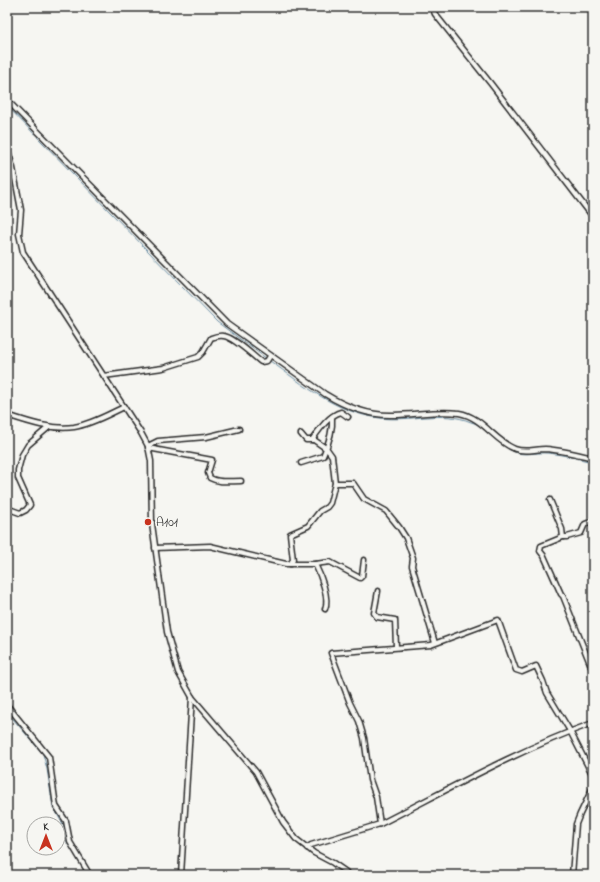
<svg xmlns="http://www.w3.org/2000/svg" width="600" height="882" font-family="'Indie Flower',sans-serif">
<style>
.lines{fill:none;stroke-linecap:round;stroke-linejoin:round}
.stream{stroke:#6c8fa5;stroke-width:1}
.minor-casing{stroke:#2b2b2b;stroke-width:7}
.minor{stroke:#f6f6f2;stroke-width:4}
.poi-dot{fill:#c8321e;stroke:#f6f6f2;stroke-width:1.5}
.labels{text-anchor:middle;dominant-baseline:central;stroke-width:3.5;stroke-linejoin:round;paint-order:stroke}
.poi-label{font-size:13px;fill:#2b2b2b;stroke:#f6f6f2;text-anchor:start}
</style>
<rect width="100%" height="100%" fill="#f6f6f2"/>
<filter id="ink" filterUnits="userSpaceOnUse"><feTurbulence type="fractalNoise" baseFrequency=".025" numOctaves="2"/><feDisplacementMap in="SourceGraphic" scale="8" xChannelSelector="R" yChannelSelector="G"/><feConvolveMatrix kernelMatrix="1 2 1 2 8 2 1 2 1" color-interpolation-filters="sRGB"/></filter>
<g filter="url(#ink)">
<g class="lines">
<!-- stream -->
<g class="stream">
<path d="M7 106 217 322 267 359"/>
<path d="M270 361C304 385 336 413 380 418 410 422 443 410 471 422 479 424 485 430 492 435"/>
<path d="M503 445C521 459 528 452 547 453 562 454 578 459 593 462"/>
<path d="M7 712 43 754 47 769 53 807 64 826 67 843 81 863"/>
<path d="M83 868 84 875"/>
</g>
<defs>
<g id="minor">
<path d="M432 7 435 14 491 84 593 217"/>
<path d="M7 100 227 324 325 394C346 407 369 416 394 415 415 415 438 410 459 413 483 417 494 441 515 449 525 453 534 449 545 449 561 450 577 454 593 458"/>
<path d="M7 147 13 168 21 210 19 234 23 252 141 433 148 446 151 461 152 524 167 632 178 672 192 697 256 772 283 822 296 839 314 853 333 863 346 872 348 875"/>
<path d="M104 376 163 368 198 357 203 352 211 338C216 336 220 335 224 336 235 338 252 355 261 362L267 361 270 356"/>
<path d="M7 415C28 422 51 430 74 427 92 424 109 414 124 407"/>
<path d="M312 440C319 430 329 415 341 412L348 417"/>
<path d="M148 446 158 441 206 437 239 429"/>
<path d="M148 448 212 460 208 473 210 478C219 483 230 481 241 481"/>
<path d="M301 463 323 456C328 445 333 429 332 417"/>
<path d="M335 483H353L364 499 386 511 399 527 406 538 413 558 412 566 435 643"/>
<path d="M550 500 562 529 563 537 541 546 540 551 544 556 561 594 563 596 593 671"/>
<path d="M7 509H9L20 513 26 510 30 505 18 478V470L22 455 28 445 49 427"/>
<path d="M563 537H567L581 533 585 524 593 521"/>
<path d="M155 548 210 546 286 564H315L330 562 360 578 362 576 364 560"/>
<path d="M290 564 293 560 290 534 308 526 320 511 327 507 330 503 335 483 332 456 327 449 314 440H306L301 434"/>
<path d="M315 564C320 574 330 598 325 609"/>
<path d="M378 591 374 613 377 617 395 620 396 647"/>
<path d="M7 705 49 757 56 806 66 821 70 842 88 872 87 875"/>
<path d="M380 824C449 789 520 749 593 723"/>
<path d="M307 848 311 845 380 824 376 797 370 780 364 738 359 721 350 703 331 653 431 645 498 620 516 670 522 672 536 666 543 681 547 693 570 731 593 776"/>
<path d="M181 875 192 697"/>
<path d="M572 875 576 824 580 814 593 787"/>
</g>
</defs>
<!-- minor casing -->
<use href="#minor" class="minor-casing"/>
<!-- minor -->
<use href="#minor" class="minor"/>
</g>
</g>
<!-- markers -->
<circle class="poi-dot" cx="148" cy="522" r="4"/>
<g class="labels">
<!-- poi labels -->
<g class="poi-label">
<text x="156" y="522">A101</text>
</g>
</g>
<!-- margin -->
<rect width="600" height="882" fill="none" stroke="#f6f6f2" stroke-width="24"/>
<rect x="12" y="12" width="576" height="858" fill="none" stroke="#2b2b2b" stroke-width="1.5" filter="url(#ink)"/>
<!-- north arrow -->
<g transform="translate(46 836)"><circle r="19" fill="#f6f6f2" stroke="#a5a5a2"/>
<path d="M0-3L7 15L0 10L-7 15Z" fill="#c8321e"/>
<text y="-6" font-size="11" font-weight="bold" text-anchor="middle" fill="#2b2b2b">K</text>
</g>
</svg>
